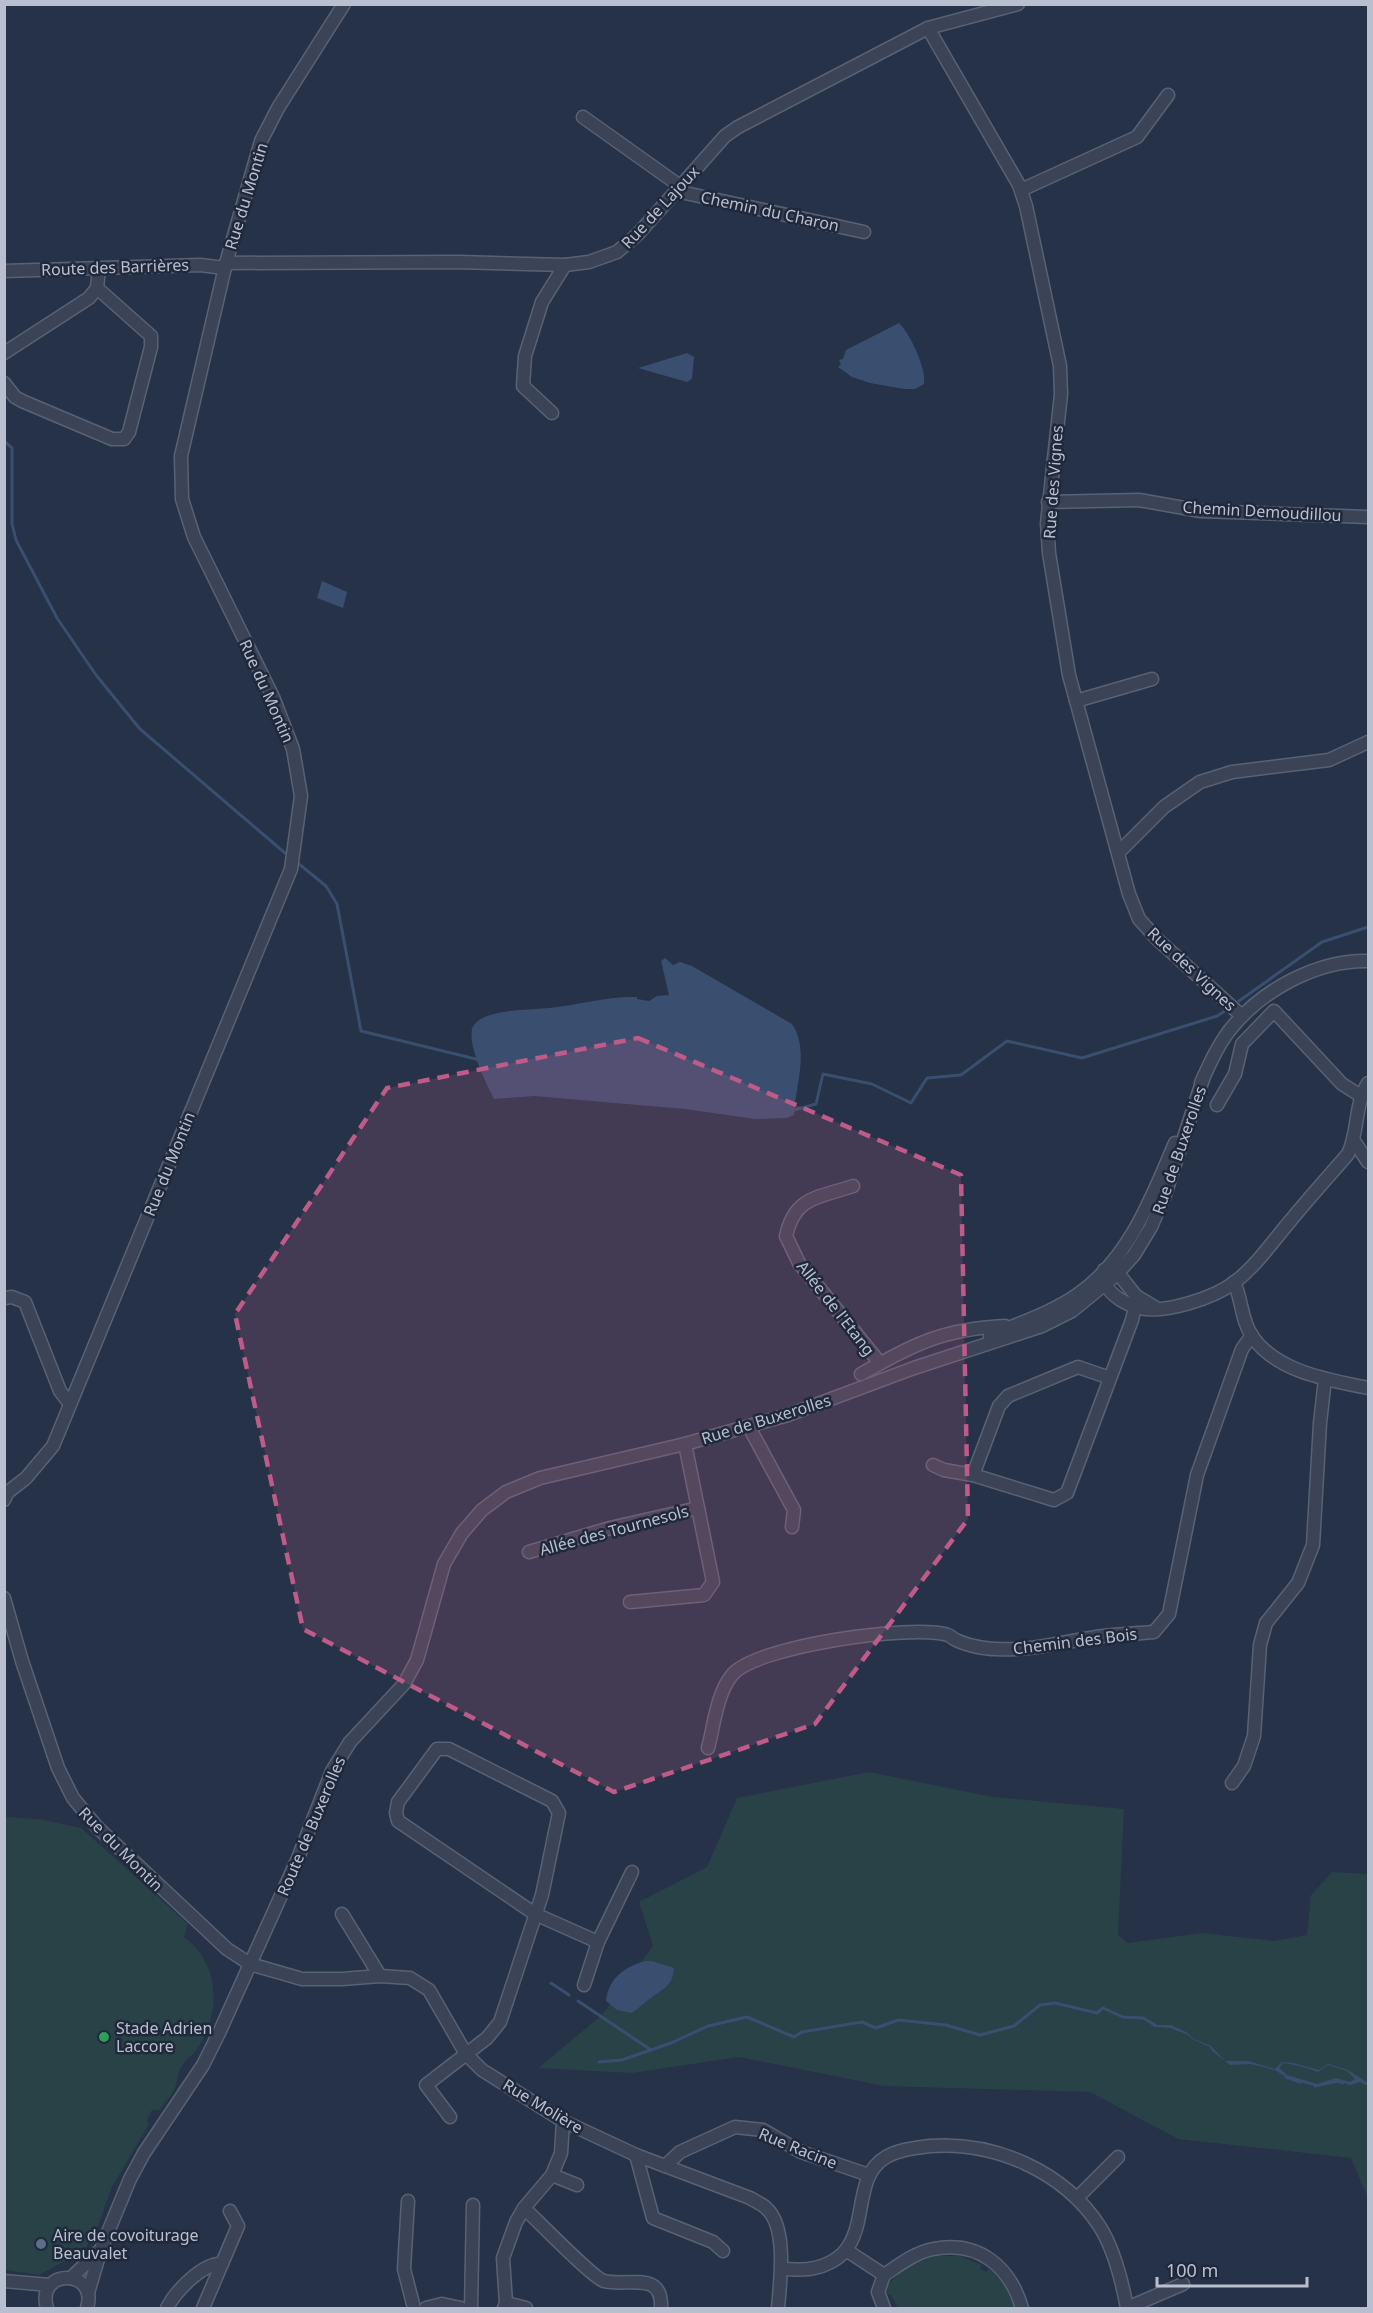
<svg xmlns="http://www.w3.org/2000/svg" width="1373" height="2313" font-family="'Noto Sans',sans-serif">
<style>
.green{fill:#284247}
.water{fill:#3a4e70;fill-rule:evenodd}
.lines{fill:none;stroke-linecap:round;stroke-linejoin:round}
.stream{stroke:#3a4e70;stroke-width:3}
.minor-casing{stroke:#596273;stroke-width:15}
.minor{stroke:#3a4456;stroke-width:12}
.marked{fill:#be5b89;fill-opacity:0.2;stroke:#be5b89;stroke-width:4.5;stroke-dasharray:12 8;stroke-linejoin:round}
.leisure-dot{fill:#2e9e5b;stroke:#1f293b;stroke-width:2}
.service-dot{fill:#5c6f8a;stroke:#1f293b;stroke-width:2}
.labels{text-anchor:middle;dominant-baseline:central;stroke-width:5;stroke-linejoin:round;paint-order:stroke}
.street-label{font-size:16px;fill:#b8c0cf;stroke:#1f293b}
.poi-label{font-size:16px;fill:#b8c0cf;stroke:#1f293b;text-anchor:start}
</style>
<rect width="100%" height="100%" fill="#253247"/>
<!-- green -->
<g class="green">
<path d="M869 1772 993 1797 1124 1809 1118 1935 1128 1943 1202 1933 1274 1941 1307 1935 1311 1895 1332 1872 1368 1874V2199L1351 2158 1178 2139 1090 2092 884 2086 739 2057 632 2073 538 2068 602 2015 653 1946 639 1902 707 1867 737 1798Z"/>
<path d="M5 1817 39 1819 81 1828 188 1924 184 1937C220 1964 222 2012 197 2049 193 2055 186 2059 182 2066 177 2072 178 2081 175 2088 172 2096 164 2103 159 2110H152L147 2120 149 2124 112 2187 95 2234 86 2247 67 2260 39 2275 5 2270Z"/>
<path d="M934 2256H960L982 2265 980 2269 986 2272 989 2269 1002 2281 1015 2308H898L891 2295 885 2293C893 2271 914 2264 934 2256Z"/>
</g>
<!-- water -->
<g class="water">
<path d="M899 323C910 333 927 370 924 384L915 389H904L870 383 852 377 838 367 841 364 839 360 843 359 846 350Z"/>
<path d="M687 353 694 357 692 379 687 382 638 368Z"/>
<path d="M322 581 347 592 343 608 317 598Z"/>
<path d="M665 958 673 965 680 962 692 966 792 1024C810 1050 795 1087 794 1115L787 1118 755 1119 685 1109 534 1096 494 1099C486 1083 468 1047 472 1029 474 1022 483 1017 490 1015 509 1009 530 1010 549 1008 579 1005 607 996 637 997V999L649 1001 657 996 669 995 661 961Z"/>
<path d="M645 1961H652L674 1968C673 1985 665 1988 652 1997 645 2002 639 2008 632 2013L617 2010 606 2001C608 1979 624 1967 645 1961Z"/>
<path d="M1153 2022 1157 2025H1171L1186 2032 1194 2039 1211 2046 1225 2061H1248L1275 2069 1282 2062C1295 2062 1306 2067 1319 2070L1328 2064 1348 2070 1368 2083V2086L1360 2082 1350 2085 1335 2080 1318 2087 1289 2079 1275 2070 1264 2067 1250 2064 1230 2065 1212 2051 1210 2047 1194 2040 1186 2034 1170 2028 1155 2027 1150 2024ZM1283 2063C1296 2065 1305 2067 1318 2072L1328 2065 1347 2071 1355 2079 1350 2082 1336 2078 1317 2084 1287 2075 1279 2068Z"/>
</g>
<g class="lines">
<!-- stream -->
<g class="stream">
<path d="M4 441 12 448V524L16 540 57 618 96 675 140 729 285 853"/>
<path d="M299 864 326 886 337 904 361 1031 480 1060"/>
<path d="M1239 1001 1322 942 1368 927"/>
<path d="M791 1108 794 1110 816 1104 823 1074 872 1084 911 1103 927 1078 961 1075 1007 1041 1082 1058 1217 1016 1225 1011"/>
<path d="M551 1983 569 1995"/>
<path d="M578 2001 651 2050"/>
<path d="M599 2062 622 2060 671 2043 708 2026 747 2017 794 2037 802 2032 862 2022 876 2028 898 2020 946 2025 980 2035 1014 2026 1040 2005 1055 2003 1097 2013 1103 2008 1123 2017 1143 2018 1155 2025"/>
<path d="M1286 2077 1300 2082"/>
<path d="M1315 2086 1338 2081 1343 2083"/>
</g>
<defs>
<g id="minor">
<path d="M928 28 1019 185 1026 206 1060 366 1061 394 1047 523 1049 553 1069 675 1129 894 1139 919 1157 939 1242 1016"/>
<path d="M583 117 680 186"/>
<path d="M1021 190 1137 137 1168 95"/>
<path d="M676 191 864 232"/>
<path d="M226 263 458 262 565 265 589 262 617 252 638 234 725 136 738 127 928 28 1018 4"/>
<path d="M4 271 200 265 225 268"/>
<path d="M4 353 89 298 97 288 99 268"/>
<path d="M4 383 15 397 22 401 112 439H124L129 432 151 347V336L97 288"/>
<path d="M552 413 523 386 525 356 542 302 565 265"/>
<path d="M1048 502 1139 500 1201 511 1368 517"/>
<path d="M1076 701 1152 679"/>
<path d="M1119 852 1164 807 1200 782 1232 772 1329 760 1368 742"/>
<path d="M1201 1083C1209 1065 1217 1047 1229 1031 1261 990 1317 960 1368 961"/>
<path d="M1217 1105 1235 1074 1242 1044 1274 1011 1342 1084 1361 1096"/>
<path d="M1354 1141 1368 1162"/>
<path d="M853 1186C818 1198 795 1196 786 1236L799 1263 880 1363"/>
<path d="M1234 1282C1242 1299 1241 1320 1252 1336 1276 1372 1329 1380 1368 1388"/>
<path d="M4 1298 12 1297 25 1302 60 1391 70 1404"/>
<path d="M1156 1308 1136 1296 1121 1277 1104 1270C1105 1275 1104 1280 1106 1284 1110 1296 1128 1305 1139 1308 1165 1314 1214 1298 1235 1282 1257 1265 1273 1241 1291 1220 1309 1198 1329 1176 1348 1154 1359 1131 1354 1105 1368 1083"/>
<path d="M990 1336C1019 1323 1051 1313 1077 1295 1129 1259 1151 1199 1175 1143"/>
<path d="M861 1374C915 1344 942 1329 1005 1326"/>
<path d="M1110 1378 1078 1367 1008 1396 999 1406 973 1475 1054 1500 1067 1493 1132 1320 1135 1307"/>
<path d="M749 1427 794 1510 792 1527"/>
<path d="M933 1465 944 1470 973 1475"/>
<path d="M4 1500 8 1492 26 1478 53 1446 291 869 301 796 293 749 273 697 194 537 182 499 181 456 226 263 261 141 278 108 344 4"/>
<path d="M529 1552 610 1528 698 1508"/>
<path d="M4 1598 22 1661 58 1768 73 1798 97 1827 227 1949 250 1964 302 1979H342L380 1976 410 1978 429 1990 466 2054 482 2070 563 2121 636 2155 750 2198C755 2201 762 2204 766 2208 788 2227 780 2282 778 2308"/>
<path d="M630 1602 704 1595 713 1582 685 1444"/>
<path d="M708 1748C714 1725 717 1693 732 1675 755 1646 912 1624 948 1635 951 1636 953 1639 956 1640 966 1645 984 1649 996 1649 1028 1651 1059 1643 1090 1638 1111 1634 1133 1634 1154 1632L1169 1614 1197 1475 1242 1349 1252 1335"/>
<path d="M1232 1783 1244 1766 1254 1736 1260 1645 1266 1623 1298 1583 1313 1545 1320 1423 1325 1379"/>
<path d="M342 1914 380 1976"/>
<path d="M584 1985 598 1942 632 1872"/>
<path d="M450 2117 426 2085 487 2038 500 2022 542 1895 559 1813 552 1801 449 1749H437L398 1802 396 1813 398 1821 535 1914 598 1942"/>
<path d="M563 2121 561 2153 552 2175 577 2185"/>
<path d="M636 2155 653 2218 713 2242 723 2251"/>
<path d="M665 2166 680 2152 735 2127 763 2130 801 2152 869 2175"/>
<path d="M1077 2198 1118 2157"/>
<path d="M408 2201 404 2269 414 2308"/>
<path d="M524 2208C537 2220 593 2278 604 2281 628 2287 663 2270 661 2308"/>
<path d="M846 2250 884 2275C899 2265 914 2253 933 2249 979 2240 1010 2267 1022 2308"/>
<path d="M782 2269C790 2269 800 2270 809 2269 882 2257 843 2182 886 2157 900 2149 915 2148 930 2146 994 2141 1064 2171 1100 2227 1115 2251 1122 2281 1127 2308"/>
<path d="M884 2275 878 2292 884 2308"/>
<path d="M71 2278 98 2252"/>
<path d="M4 2281 50 2285"/>
<path d="M88 2293 101 2249 130 2179 144 2153 203 2065 219 2033 298 1858 332 1771 350 1742 404 1684 417 1660 444 1564 462 1533 482 1510 506 1492 540 1478 685 1444 788 1415 914 1368 1042 1326 1072 1311 1116 1275 1134 1255 1151 1227 1165 1195 1204 1076"/>
<path d="M506 2303 526 2308"/>
<path d="M47 2308C35 2268 99 2268 87 2308"/>
<path d="M167 2308C175 2292 203 2262 222 2264"/>
<path d="M203 2308 238 2226 230 2211"/>
<path d="M426 2308 442 2304 461 2308"/>
<path d="M471 2308 473 2205"/>
<path d="M504 2308 506 2303 503 2258 516 2222 524 2208 552 2175"/>
<path d="M1127 2308 1183 2284"/>
</g>
</defs>
<!-- minor casing -->
<use href="#minor" class="minor-casing"/>
<!-- minor -->
<use href="#minor" class="minor"/>
</g>
<!-- marked area -->
<path class="marked" d="M638 1038 961 1175 968 1519 815 1724 614 1792 303 1629 235 1314 387 1088Z"/>
<!-- markers -->
<circle class="leisure-dot" cx="104" cy="2037" r="6"/>
<circle class="service-dot" cx="41" cy="2244" r="6"/>
<g class="labels">
<!-- street labels -->
<g class="street-label">
<text transform="translate(246 196) rotate(-73)">Rue du Montin</text>
<text transform="translate(660 207) rotate(-47)">Rue de Lajoux</text>
<text transform="translate(770 211) rotate(12)">Chemin du Charon</text>
<text transform="translate(115 267) rotate(-2)">Route des Barrières</text>
<text transform="translate(1053 482) rotate(-86)">Rue des Vignes</text>
<text transform="translate(1262 511) rotate(3)">Chemin Demoudillou</text>
<text transform="translate(267 691) rotate(66)">Rue du Montin</text>
<text transform="translate(1192 969) rotate(43)">Rue des Vignes</text>
<text transform="translate(1179 1150) rotate(-71)">Rue de Buxerolles</text>
<text transform="translate(169 1164) rotate(-68)">Rue du Montin</text>
<text transform="translate(836 1308) rotate(52)">Allée de l'Etang</text>
<text transform="translate(766 1419) rotate(-17)">Rue de Buxerolles</text>
<text transform="translate(614 1530) rotate(-15)">Allée des Tournesols</text>
<text transform="translate(1075 1641) rotate(-7)">Chemin des Bois</text>
<text transform="translate(311 1826) rotate(-67)">Route de Buxerolles</text>
<text transform="translate(121 1849) rotate(45)">Rue du Montin</text>
<text transform="translate(543 2106) rotate(31)">Rue Molière</text>
<text transform="translate(798 2148) rotate(22)">Rue Racine</text>
</g>
<!-- poi labels -->
<g class="poi-label">
<text x="116" y="2028">Stade Adrien<tspan x="116" dy="18">Laccore</tspan></text>
<text x="53" y="2235">Aire de covoiturage<tspan x="53" dy="18">Beauvalet</tspan></text>
</g>
</g>
<!-- border -->
<rect width="1373" height="2313" fill="none" stroke="#b8c0cf" stroke-width="12"/>
<!-- scale -->
<path d="M1157 2277v9h150v-9" fill="none" stroke="#b8c0cf" stroke-width="3"/>
<text x="1166" y="2277" font-size="18" fill="#b8c0cf" stroke="#1f293b" stroke-width="4.5" paint-order="stroke">100 m</text>
</svg>
